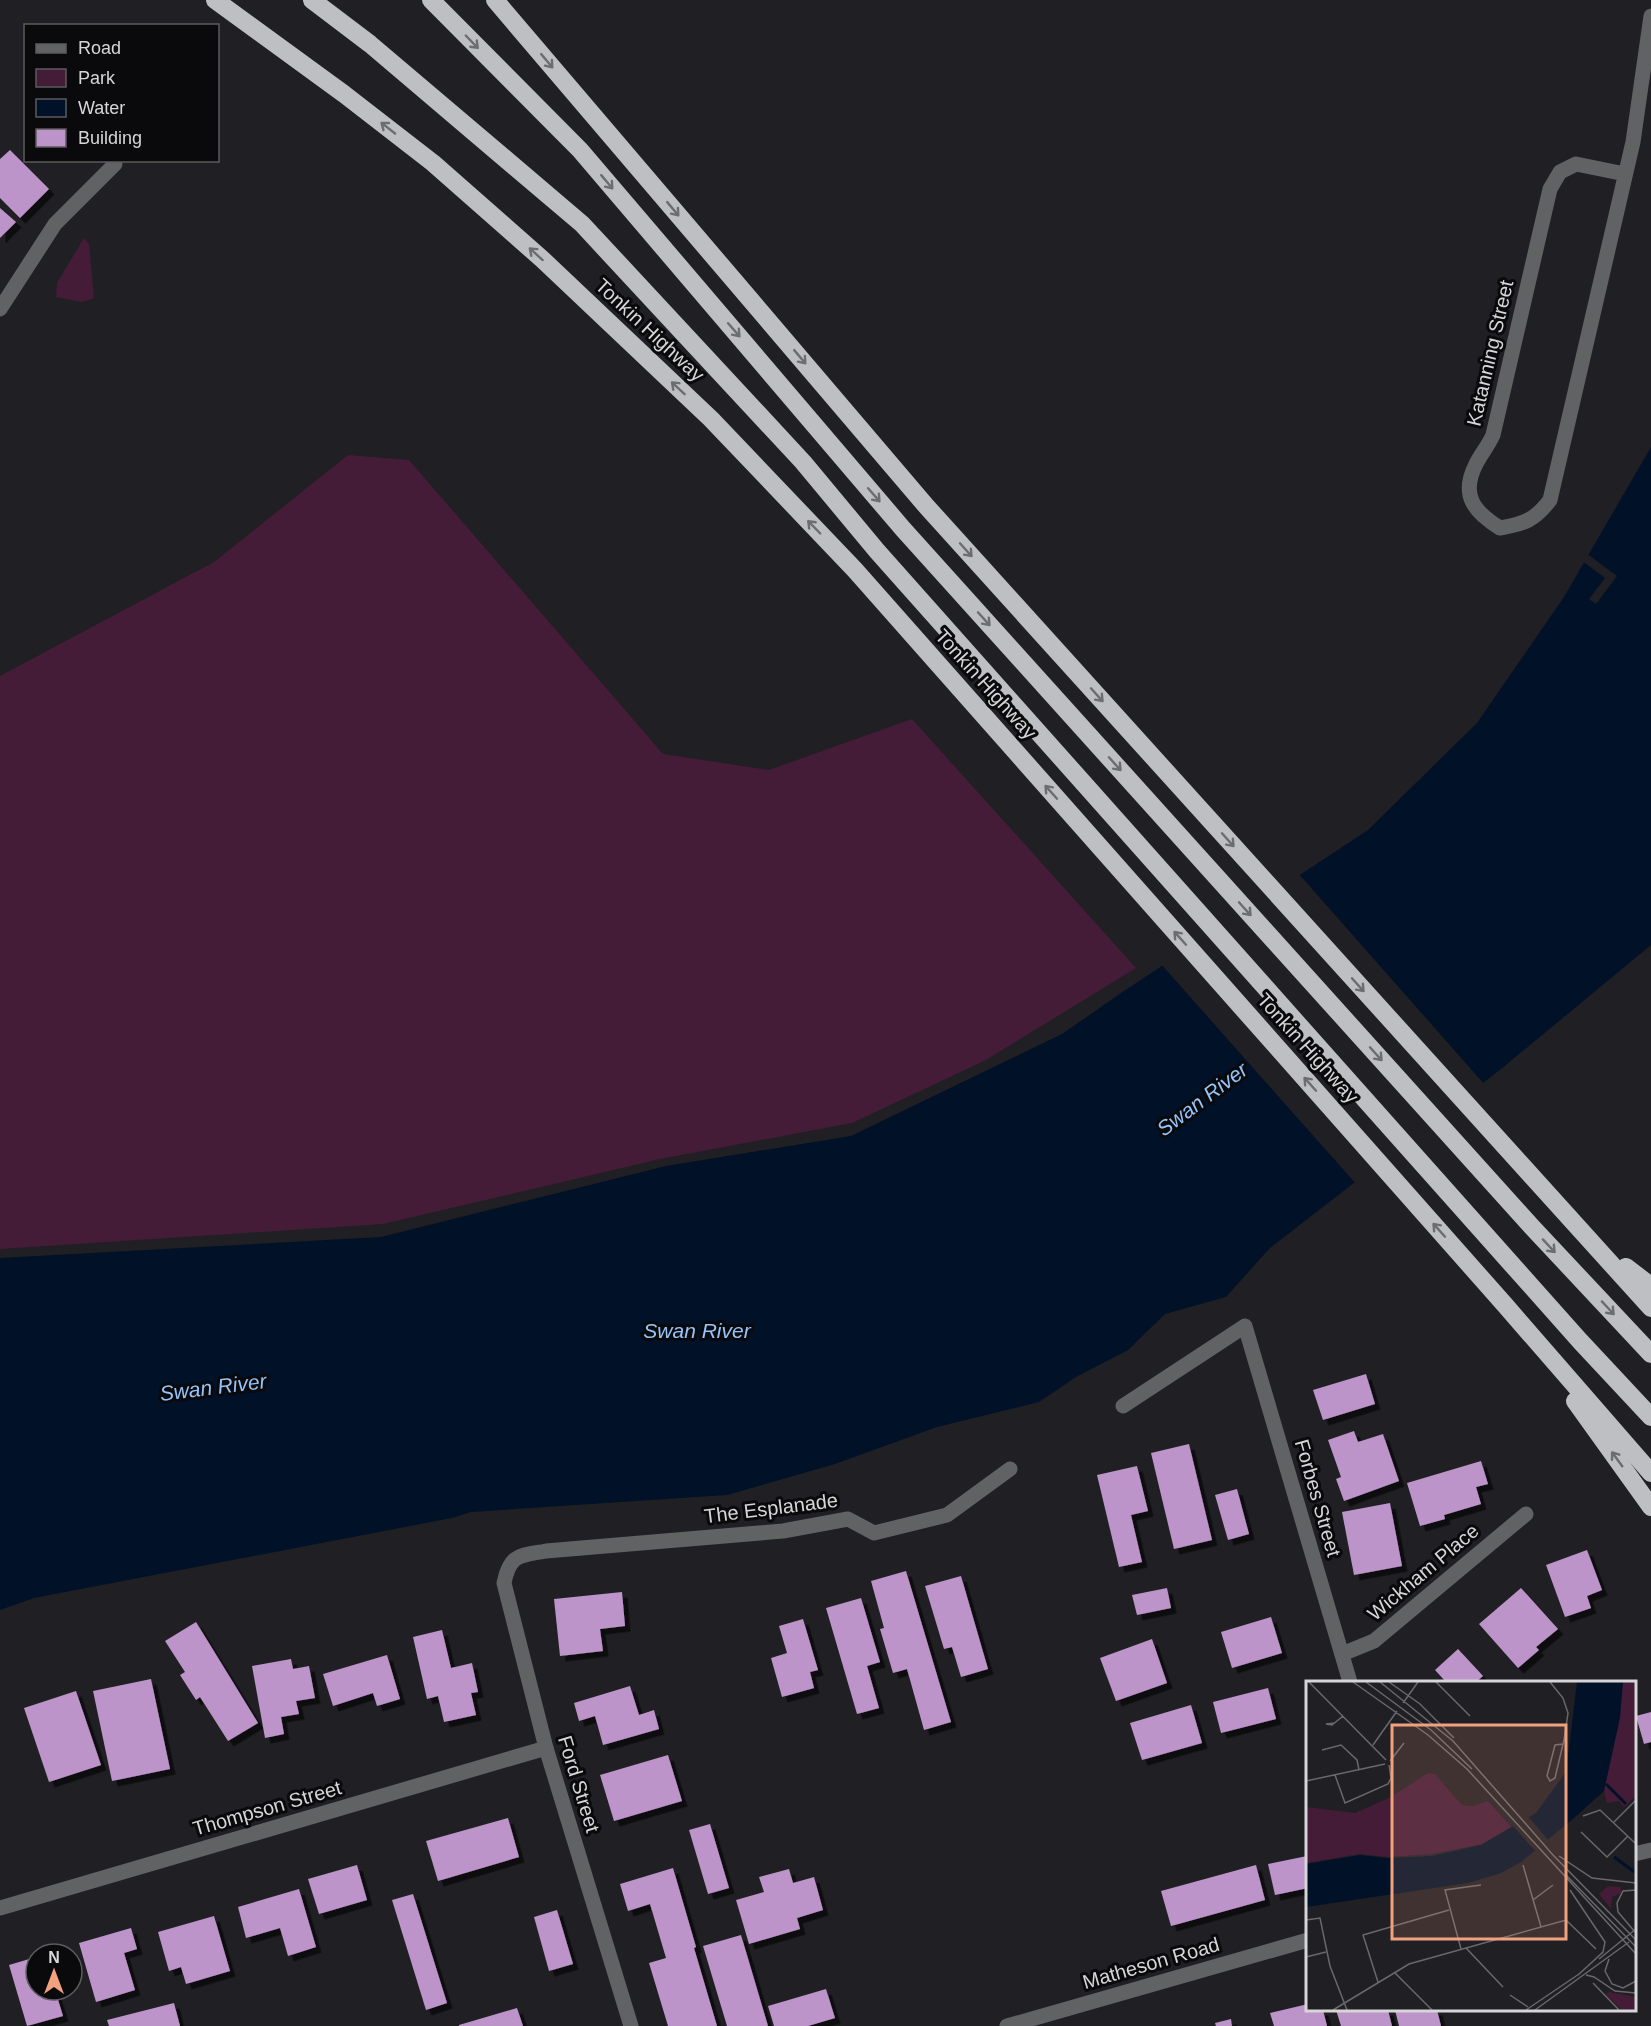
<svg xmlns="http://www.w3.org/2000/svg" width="1651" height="2026" font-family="Arial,sans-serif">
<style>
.green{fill:#441c38}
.water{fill:#011228}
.pier{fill:#201f23}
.building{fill:#bc94c9;filter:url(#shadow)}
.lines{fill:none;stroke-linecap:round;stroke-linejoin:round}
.minor{stroke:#616264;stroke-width:15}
.highway{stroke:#bebfc3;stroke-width:18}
.oneway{stroke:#6d6d70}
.labels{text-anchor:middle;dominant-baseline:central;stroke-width:6;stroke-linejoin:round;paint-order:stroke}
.street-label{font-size:20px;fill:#d6d6d8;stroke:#0a090b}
.water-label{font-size:21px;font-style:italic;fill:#94c4fb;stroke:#0a090b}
.inset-river{fill:none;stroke:#011228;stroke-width:3}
.inset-road{fill:none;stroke:#69686b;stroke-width:1.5}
.view{fill:#f1a17d;fill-opacity:0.15;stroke:#f1a17d;stroke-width:3}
.inset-edge{fill:none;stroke:#d6d6d8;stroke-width:3}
</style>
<defs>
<filter id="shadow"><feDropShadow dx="5.5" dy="5.5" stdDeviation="0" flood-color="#0009"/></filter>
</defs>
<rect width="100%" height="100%" fill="#201f23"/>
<!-- green -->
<g class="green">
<path d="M84 238 89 244 94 298 82 302 56 297 57 283Z"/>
<path d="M348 455 409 460 663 754 769 770 912 719 1136 968 986 1060 852 1123 660 1159 383 1224 0 1249V676L214 562Z"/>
</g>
<!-- water -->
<path class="water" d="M1651 447V945L1501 1069 1270 1248 1226 1297 1165 1314 1128 1350 1076 1377 1039 1402 937 1427 835 1464 727 1495 471 1512 452 1518 34 1598 0 1610V1258L381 1237 666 1166 851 1136 1062 1034 1124 991 1368 830 1477 723 1564 597Z"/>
<!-- pier -->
<g class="pier">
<path d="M1586 553 1617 576 1596 604 1589 599 1605 578 1581 560Z"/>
<path d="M1298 873 1485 1085 1357 1185 1160 963Z"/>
</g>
<!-- building -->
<g class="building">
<path d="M10 150 49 189 20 218 0 198V159Z"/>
<path d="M0 208 16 222 0 238Z"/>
<path d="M1366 1374 1375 1404 1323 1420 1313 1390Z"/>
<path d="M1354 1431 1358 1442 1383 1434 1399 1481 1344 1501 1336 1479 1341 1477 1328 1440Z"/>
<path d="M1189 1444 1212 1540 1174 1549 1151 1453Z"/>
<path d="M1481 1461 1488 1484 1476 1487 1481 1504 1444 1515 1445 1519 1420 1526 1407 1483Z"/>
<path d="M1137 1466 1148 1511 1131 1515 1142 1562 1119 1567 1097 1475Z"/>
<path d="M1237 1489 1249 1534 1228 1540 1215 1495Z"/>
<path d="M1390 1503 1402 1566 1354 1575 1342 1512Z"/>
<path d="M1587 1550 1602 1590 1587 1596 1591 1608 1565 1617 1546 1565Z"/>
<path d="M906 1571 951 1722 924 1730 907 1669 893 1673 880 1629 884 1628 871 1581Z"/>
<path d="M961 1576 988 1669 961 1677 952 1647 944 1649 925 1586Z"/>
<path d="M1167 1588 1171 1608 1137 1615 1132 1595Z"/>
<path d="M1521 1588 1558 1629 1536 1647 1539 1650 1518 1668 1479 1624Z"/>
<path d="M622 1592 625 1626 600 1629 603 1651 560 1656 554 1599Z"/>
<path d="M861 1598 880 1662 867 1666 879 1708 857 1714 826 1608Z"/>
<path d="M1271 1617 1282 1653 1232 1668 1221 1632Z"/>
<path d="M803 1619 818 1670 810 1672 814 1688 782 1697 771 1658 787 1653 779 1626Z"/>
<path d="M196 1622 258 1723 228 1741 200 1697 196 1700 180 1675 185 1672 165 1641Z"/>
<path d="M442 1630 451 1668 472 1663 478 1692 471 1693 476 1715 444 1722 438 1696 427 1699 413 1637Z"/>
<path d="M1152 1639 1167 1683 1116 1701 1100 1658Z"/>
<path d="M1458 1649 1483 1676 1476 1682H1446L1435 1670Z"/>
<path d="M387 1655 400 1699 377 1706 373 1693 333 1706 323 1674Z"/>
<path d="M291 1659 293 1669 309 1666 315 1698 296 1701 299 1714 281 1717 284 1734 265 1738 252 1666Z"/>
<path d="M151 1679 170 1769 112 1781 93 1691Z"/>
<path d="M630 1686 639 1715 654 1710 659 1729 603 1745 595 1716 579 1721 574 1703Z"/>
<path d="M1268 1688 1276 1719 1221 1733 1213 1702Z"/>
<path d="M76 1691 101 1765 49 1782 24 1708Z"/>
<path d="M1191 1705 1202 1743 1142 1760 1130 1723Z"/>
<path d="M1651 1712V1742L1644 1744 1636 1716Z"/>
<path d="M668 1755 682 1801 614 1821 600 1775Z"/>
<path d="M508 1818 519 1857 438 1881 426 1841Z"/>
<path d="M710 1824 729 1888 708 1894 689 1830Z"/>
<path d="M1307 1856 1308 1888 1275 1895 1268 1864Z"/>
<path d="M357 1865 367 1900 319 1914 308 1879Z"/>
<path d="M1256 1865 1265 1900 1171 1926 1161 1891Z"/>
<path d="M673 1868 696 1947 694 1948 717 2026H668L649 1963 666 1958 650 1904 628 1911 620 1884Z"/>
<path d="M789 1869 793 1883 814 1877 823 1910 797 1918 800 1929 749 1944 736 1900 764 1892 759 1877Z"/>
<path d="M299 1889 316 1947 288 1956 280 1928 246 1938 238 1907Z"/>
<path d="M413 1894 447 2003 426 2010 392 1900Z"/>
<path d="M557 1910 573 1964 549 1971 534 1917Z"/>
<path d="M214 1916 230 1971 186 1984 181 1967 169 1971 158 1932Z"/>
<path d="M131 1928 137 1949 124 1953 135 1990 96 2002 79 1943Z"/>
<path d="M741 1935 768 2026H727L703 1946Z"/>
<path d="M36 1957V1990H55L63 2016 27 2026 9 1965Z"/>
<path d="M826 1989 835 2018 808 2026H774L768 2006Z"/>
<path d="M174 2003 180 2026H109L107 2020Z"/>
<path d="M1308 2004V2010H1323L1327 2026H1274L1270 2013Z"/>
<path d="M517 2008 523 2026H459V2025Z"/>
<path d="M1336 2010H1388L1392 2026H1341Z"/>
<path d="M1395 2010H1437L1441 2026H1399Z"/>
<path d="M1231 2019 1232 2026H1216L1215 2023Z"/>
</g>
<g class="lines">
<!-- minor -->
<g class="minor">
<path d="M1625 174 1576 164 1560 172 1550 189 1493 435C1488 446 1481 454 1476 464 1460 495 1474 512 1500 528 1524 524 1535 520 1550 500L1633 142 1651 16"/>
<path d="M0 309 55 224 115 164"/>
<path d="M1123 1406 1245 1326 1350 1682"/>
<path d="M1342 1654 1374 1641 1526 1514"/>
<path d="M1634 1854 1651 1850"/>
<path d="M0 1908 546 1748"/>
<path d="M631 2026 546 1748 504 1583C510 1554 519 1556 546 1551L783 1531 848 1519 874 1533 947 1515 1010 1469"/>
<path d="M1007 2026 1308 1940"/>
</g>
<!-- highway -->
<g class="highway">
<path d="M215 0 344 94 433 163 542 259 711 419 855 570 1505 1305 1651 1473"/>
<path d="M312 0 370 44 582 224 803 462 877 551 1580 1341 1651 1417"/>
<path d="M431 0 580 150 903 529 1532 1227 1651 1354"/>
<path d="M495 0 927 507 1651 1308"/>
<path d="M1626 1267 1651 1286"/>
<path d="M1575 1401 1651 1507"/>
</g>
</g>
<!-- one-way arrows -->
<defs><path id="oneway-shaft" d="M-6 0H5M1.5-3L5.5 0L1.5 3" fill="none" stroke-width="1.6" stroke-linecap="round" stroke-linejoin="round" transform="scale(1.5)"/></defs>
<g class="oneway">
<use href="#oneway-shaft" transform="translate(472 42) rotate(46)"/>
<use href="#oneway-shaft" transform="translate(547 61) rotate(50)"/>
<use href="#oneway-shaft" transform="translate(388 128) rotate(-142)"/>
<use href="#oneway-shaft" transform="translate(607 182) rotate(50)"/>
<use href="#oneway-shaft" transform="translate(673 209) rotate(50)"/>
<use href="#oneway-shaft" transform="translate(536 254) rotate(-138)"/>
<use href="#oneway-shaft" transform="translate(734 330) rotate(49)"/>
<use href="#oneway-shaft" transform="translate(800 357) rotate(50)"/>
<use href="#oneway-shaft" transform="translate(678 388) rotate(-137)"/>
<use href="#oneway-shaft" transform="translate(874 495) rotate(49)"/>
<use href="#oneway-shaft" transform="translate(814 527) rotate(-134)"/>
<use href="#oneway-shaft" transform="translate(966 550) rotate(48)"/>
<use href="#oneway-shaft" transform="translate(984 619) rotate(48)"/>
<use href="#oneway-shaft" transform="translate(1097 695) rotate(48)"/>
<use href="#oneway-shaft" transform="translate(1115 764) rotate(48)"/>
<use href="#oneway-shaft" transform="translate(1051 792) rotate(-132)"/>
<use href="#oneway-shaft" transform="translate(1228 840) rotate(48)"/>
<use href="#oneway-shaft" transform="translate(1245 909) rotate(48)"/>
<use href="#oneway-shaft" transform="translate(1180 938) rotate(-132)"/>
<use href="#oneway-shaft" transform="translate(1358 985) rotate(48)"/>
<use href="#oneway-shaft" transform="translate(1376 1054) rotate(48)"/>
<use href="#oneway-shaft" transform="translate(1310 1084) rotate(-132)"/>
<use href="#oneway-shaft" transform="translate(1439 1230) rotate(-132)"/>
<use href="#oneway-shaft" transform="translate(1549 1246) rotate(47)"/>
<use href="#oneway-shaft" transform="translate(1608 1308) rotate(47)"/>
<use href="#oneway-shaft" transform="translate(1617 1459) rotate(-126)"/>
</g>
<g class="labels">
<!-- street labels -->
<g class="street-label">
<text transform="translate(650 330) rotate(43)">Tonkin Highway</text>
<text transform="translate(1490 353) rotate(-77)">Katanning Street</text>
<text transform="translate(986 684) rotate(48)">Tonkin Highway</text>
<text transform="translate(1308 1048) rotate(48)">Tonkin Highway</text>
<text transform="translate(1318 1498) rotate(74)">Forbes Street</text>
<text transform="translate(771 1508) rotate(-7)">The Esplanade</text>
<text transform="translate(1423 1572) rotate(-40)">Wickham Place</text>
<text transform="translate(579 1784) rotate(73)">Ford Street</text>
<text transform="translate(267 1808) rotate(-16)">Thompson Street</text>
<text transform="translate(1151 1963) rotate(-16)">Matheson Road</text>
</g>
<!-- water labels -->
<g class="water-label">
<text transform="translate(1202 1099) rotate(-37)">Swan River</text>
<text x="697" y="1330">Swan River</text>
<text transform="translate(213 1387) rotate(-7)">Swan River</text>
</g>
</g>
<!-- overview -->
<g transform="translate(1306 1681)">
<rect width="330" height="330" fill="#201f23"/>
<path d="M317 1H330V115L318 126 313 120 301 122 298 110ZM122 92 129 93 156 124 167 125 182 120 205 146 176 163 126 173 82 176 53 173 0 182V126L49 132 83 117ZM302 205 315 206V212L306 216 305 228 293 213ZM303 311 330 316V329H316L300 314Z" fill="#441c38"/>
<path d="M271 1H317L314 37 298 110 269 136 215 181 195 192 162 202 0 226V183L54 174 82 177 126 175 175 164 230 132 260 91Z" fill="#011228"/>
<path d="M221 134 244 161 230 171 206 144Z" fill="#201f23"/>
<path class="inset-river" d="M300 103 320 123M308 176 330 192"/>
<path class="inset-road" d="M3 1 80 79M47 1 122 54 161 88 330 273M60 1 125 49 166 88M74 1 147 60 247 174 330 259M83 1 114 23 148 57M130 1 164 35M244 1 257 17 262 32 258 59 249 97 244 100 241 95 249 64 257 63M97 22 112 1M29 42 20 43 26 44 37 35M67 64 91 30M16 69 35 64 51 79 53 89M84 80 98 62M29 94 39 122 82 103 85 97 83 84M0 100 79 83M277 135 294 129 330 163M308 141 330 119M275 151 301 176 322 155M253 175 286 197 330 202M217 184 235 246M260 194 330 266M264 209 299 261 297 271 272 294M227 219 247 204M0 239 14 237 24 285 41 329M329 251 312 231 311 222 317 210 330 209M160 267 197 306M155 268 139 209 175 204M0 276 20 271M293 278 330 248M303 278 299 290 306 303 317 307 330 300M88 291 126 329M280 294 288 296 309 310 330 312M72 301 57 254 143 229M287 302 313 329M204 314 222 326M27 329 103 283 260 239 290 268M220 329 273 293M229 329 323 261"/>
<path class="view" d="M86 44H260V258H86Z"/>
<rect width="330" height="330" class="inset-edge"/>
</g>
<!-- legend -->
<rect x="24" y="24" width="195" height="138" fill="#0a090b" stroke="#5c5b5d" stroke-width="1.5"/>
<rect x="36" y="44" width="30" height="9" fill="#616264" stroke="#5c5b5d" stroke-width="1.5"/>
<text x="78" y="54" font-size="18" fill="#d6d6d8">Road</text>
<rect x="36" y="69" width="30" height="18" fill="#441c38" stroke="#5c5b5d" stroke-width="1.5"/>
<text x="78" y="84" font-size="18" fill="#d6d6d8">Park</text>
<rect x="36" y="99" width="30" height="18" fill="#011228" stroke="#5c5b5d" stroke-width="1.5"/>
<text x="78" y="114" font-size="18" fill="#d6d6d8">Water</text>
<rect x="36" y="129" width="30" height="18" fill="#bc94c9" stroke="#5c5b5d" stroke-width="1.5"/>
<text x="78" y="144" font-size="18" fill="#d6d6d8">Building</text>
<!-- north arrow -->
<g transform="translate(54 1972)"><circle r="28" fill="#0a090b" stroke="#5c5b5d" stroke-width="1.5"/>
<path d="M0-4.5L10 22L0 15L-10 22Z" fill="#f1a17d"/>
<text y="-9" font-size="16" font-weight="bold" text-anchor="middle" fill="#d6d6d8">N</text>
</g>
</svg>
